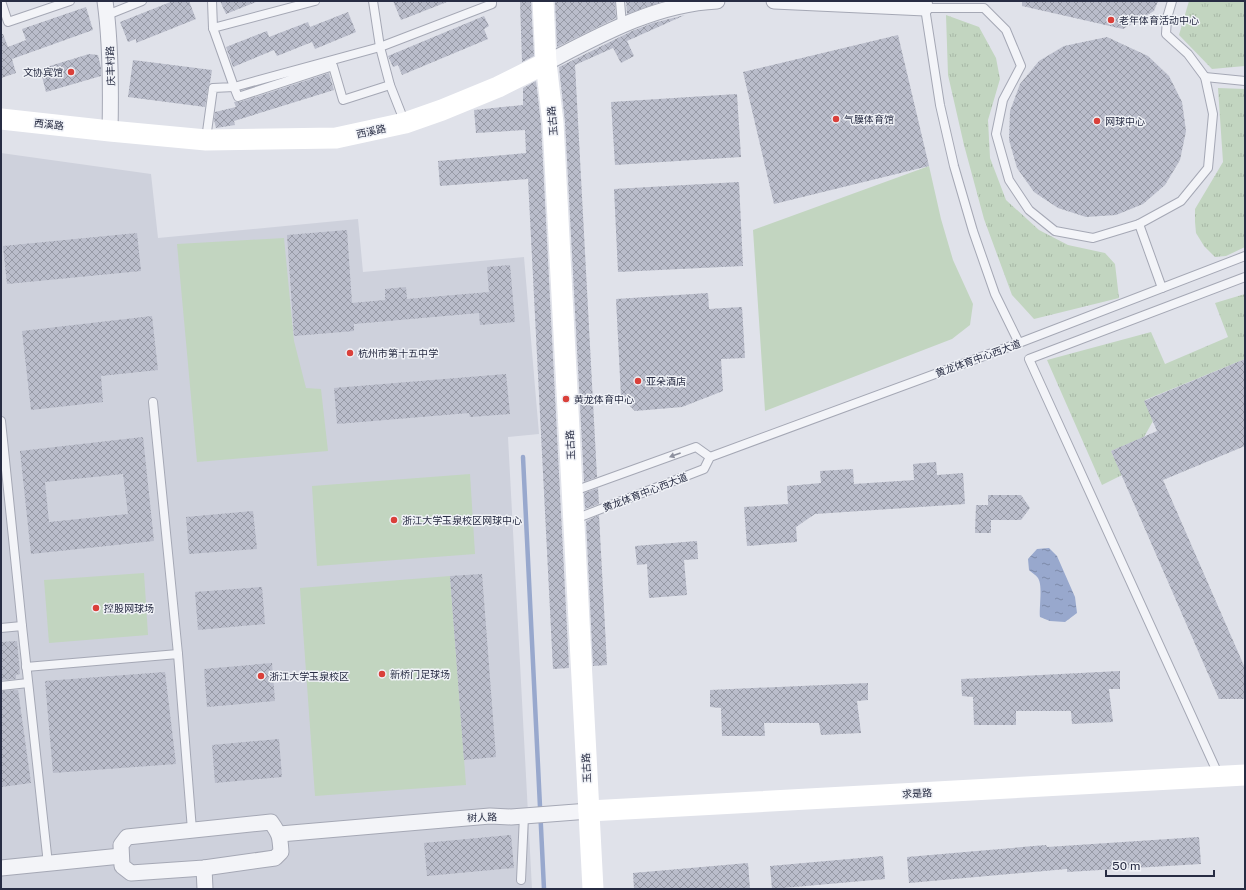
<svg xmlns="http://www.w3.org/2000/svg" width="1246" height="890" font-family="'Public Sans','Noto Sans SC',sans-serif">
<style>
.built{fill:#ced1dc}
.grass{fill:url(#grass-tufts)}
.garden{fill:#c2d5c0}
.water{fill:url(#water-ripples)}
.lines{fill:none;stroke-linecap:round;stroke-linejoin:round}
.stream{stroke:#98a8cd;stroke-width:4.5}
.building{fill:url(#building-cross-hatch);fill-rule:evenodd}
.service-casing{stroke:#a5a8b5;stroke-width:10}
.minor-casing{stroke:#a5a8b5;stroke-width:17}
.service{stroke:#f3f4f8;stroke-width:8}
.minor{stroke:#f3f4f8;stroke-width:15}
.secondary{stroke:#fff;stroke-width:21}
.oneway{fill:#8d909e}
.poi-dot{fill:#da403a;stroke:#f0f2f7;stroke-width:1.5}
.labels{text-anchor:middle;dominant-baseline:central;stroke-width:3;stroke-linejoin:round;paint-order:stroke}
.poi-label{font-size:10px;fill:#272c43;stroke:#f0f2f7;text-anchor:start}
.street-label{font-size:10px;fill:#272c43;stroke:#f0f2f7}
</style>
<defs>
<pattern id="grass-tufts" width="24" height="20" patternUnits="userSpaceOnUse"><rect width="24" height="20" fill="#c2d5c0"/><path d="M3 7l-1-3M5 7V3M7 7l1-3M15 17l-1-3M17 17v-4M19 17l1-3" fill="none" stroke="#a7b7a6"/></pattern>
<pattern id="water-ripples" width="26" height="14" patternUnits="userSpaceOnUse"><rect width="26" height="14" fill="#98a8cd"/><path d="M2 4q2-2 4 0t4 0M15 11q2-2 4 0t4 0" fill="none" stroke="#7c89a8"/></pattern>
<pattern id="building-cross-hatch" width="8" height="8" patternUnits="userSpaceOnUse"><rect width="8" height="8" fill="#babdcb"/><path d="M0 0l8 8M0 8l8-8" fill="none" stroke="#979aa6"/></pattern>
</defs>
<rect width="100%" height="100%" fill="#e0e2ea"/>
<!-- built -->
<path class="built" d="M1 153 151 174 158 238 358 219 363 272 524 257 539 434 508 437 532 889H1Z"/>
<!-- grass -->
<g class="grass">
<path d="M1189 1H1245V66L1212 69 1179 35Z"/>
<path d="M946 15 979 27 996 58 1000 79 988 120 990 158 1006 200 1039 230 1068 245 1105 253 1115 264 1119 298 1034 319 1012 295 984 219 964 145 948 75Z"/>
<path d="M1218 88 1245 89V247L1226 256 1215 257 1204 246 1196 233 1195 222V209L1223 162Z"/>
<path d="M1245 294V359L1145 400 1153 421 1144 437 1111 451 1122 475 1102 485 1047 360 1151 332 1165 364 1228 337 1215 303Z"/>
</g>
<!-- garden -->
<g class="garden">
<path d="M929 166 941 219 953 260 973 304 970 325 952 339 765 411 753 230Z"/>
<path d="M284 238 294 341 306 388 321 389 328 451 197 462 177 244Z"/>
<path d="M470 474 475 554 317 566 312 486Z"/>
<path d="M144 573 148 635 49 643 44 580Z"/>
<path d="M450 576 466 785 315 796 300 588Z"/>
</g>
<!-- water -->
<path class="water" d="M1049 548 1057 556 1075 597 1077 613 1065 622 1050 621 1040 617C1039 607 1043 586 1038 578 1036 575 1031 572 1029 570L1028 559 1037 549Z"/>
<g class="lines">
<!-- stream -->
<path class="stream" d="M523 457 544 889"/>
</g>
<!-- building -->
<g class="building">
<path d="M173 1H189L196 19 136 43V39L128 42 120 22Z"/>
<path d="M220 1H256V2L226 14Z"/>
<path d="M393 1H447V2L401 20Z"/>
<path d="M520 1H531L534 56 522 62Z"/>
<path d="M555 1H615L616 18 557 47Z"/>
<path d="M626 1H664L627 14Z"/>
<path d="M1022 1H1158L1154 11 1123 29 1022 6Z"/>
<path d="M86 7 93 30 12 59 16 73 1 78V34H3L8 47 26 40 22 29Z"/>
<path d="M348 12 356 32 315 49 312 42 277 56 274 50 233 67 226 47 267 31 269 37 308 22 310 27Z"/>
<path d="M685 15 627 41 634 56 621 63 613 48 575 65 597 477 584 482 565 122 559 67 632 31 653 23Z"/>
<path d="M484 16 489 26 484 29 488 39 402 75 398 65 393 67 388 56Z"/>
<path d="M898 35 929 166 774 204 743 72Z"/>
<path d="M1107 37 1148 56 1169 76 1182 102 1186 131 1180 160 1165 185 1143 204 1116 215 1086 217 1058 208 1034 192 1017 168 1009 140 1010 111 1020 84 1039 61 1064 46Z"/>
<path d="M89 54 98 55 101 68V76L46 92 40 69Z"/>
<path d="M133 60 212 70 210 83 208 87 205 107 128 97Z"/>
<path d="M329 73 334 90 234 121 235 125 216 128 214 120 215 112 236 107 234 102H240Z"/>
<path d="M536 81 541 124 569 668 553 669 528 179 440 186 438 161 526 153 525 130 476 133 474 110 523 105V88Z"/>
<path d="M737 94 741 157 615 165 611 102Z"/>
<path d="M739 182 743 266 618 272 614 189Z"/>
<path d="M347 230 352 303 385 300V289L406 287 407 299 489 292 487 267 510 265 515 322 480 325 479 313 354 324V331L294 336 287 235Z"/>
<path d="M137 233 141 271 7 284 3 246Z"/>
<path d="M708 293 709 309 742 307 745 358 721 359 723 391 682 407 635 411 621 397 616 299Z"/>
<path d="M152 316 158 370 101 376 103 402 31 410 22 331Z"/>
<path d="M1245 359V446L1163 480 1245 668V699H1219L1111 451 1157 431 1144 401Z"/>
<path d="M506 374 510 414 470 417 469 413 337 424 334 388Z"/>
<path d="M143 437 154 541 31 554 20 451ZM123 474 128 514 49 522 45 482Z"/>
<path d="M936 462 937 475 963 473 965 504 815 514 796 527 797 542 747 546 744 507 788 504 787 486 821 483 820 471 853 469 854 484 914 480 913 464Z"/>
<path d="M598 488 599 504 585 509 584 493Z"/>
<path d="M988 495H1021L1030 508 1021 520H991V533H975L976 505H988Z"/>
<path d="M253 511 257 549 189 554 186 517Z"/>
<path d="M599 515 607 665 593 666 586 521Z"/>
<path d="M697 541 698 559 684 560 687 595 649 598 647 564 637 565 635 546Z"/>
<path d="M482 574 496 757 464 760 450 576Z"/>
<path d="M262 587 265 624 198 630 195 592Z"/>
<path d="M17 641 20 674 16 675V679L1 680V642Z"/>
<path d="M272 663 275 701 207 707 204 669Z"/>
<path d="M1120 671V689H1109L1113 722 1072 724 1071 711H1016V725H974L973 697 962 696 961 679Z"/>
<path d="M165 672 176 764 53 773 45 681Z"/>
<path d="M868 683V700L857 701 861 733 821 735 819 723H764L765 736H722L721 708 710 707V690Z"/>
<path d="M18 690 31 783 1 787V691Z"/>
<path d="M279 739 282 777 215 783 212 745Z"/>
<path d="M511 835 514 868 427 876 424 843Z"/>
<path d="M1199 837 1201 864 1067 872V869L909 883 907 857 1046 845 1047 847Z"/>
<path d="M883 856 885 879 772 889 770 866Z"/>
<path d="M748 863 750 889H634L633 873Z"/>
</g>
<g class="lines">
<defs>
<g id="service">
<path d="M1 1 8 22 70 1"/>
<path d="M212 1 213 28 315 1"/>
<path d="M373 1 380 47 390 85 405 123"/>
<path d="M620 1 622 25"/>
<path d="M107 15 142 1"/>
<path d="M1205 77 1245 81"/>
<path d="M390 85 343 100 333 66 238 97 234 87 380 47 492 4V1"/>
<path d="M206 139 213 88 234 87 213 28"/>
<path d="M1162 288 1139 224 1181 201 1208 168 1213 114 1205 77 1188 54 1166 34 1167 18 1172 1"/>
<path d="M1019 343 995 294 973 231 954 166 940 105 925 8H984L1006 30 1021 66 1003 100 996 134 1009 180 1029 210 1055 231 1093 238 1139 224"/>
<path d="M153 402 178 654"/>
<path d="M1 421 22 626"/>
<path d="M574 491 696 447 710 457"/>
<path d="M575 519 704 469 710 457 1019 343 1245 256"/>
<path d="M1 628 22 626 48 864"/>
<path d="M26 667 178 654 192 830"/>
<path d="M1 686 28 683"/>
<path d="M1219 776 1029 359 1245 277"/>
<path d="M521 880 524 816"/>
</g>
<g id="minor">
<path d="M105 1C111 44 111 88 110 131"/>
<path d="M774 1 925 8 924 1"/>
<path d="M546 63C600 35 655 4 717 1"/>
<path d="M271 822C280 835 280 836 281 852L275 858 204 868 131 873 122 866 121 845 127 837Z"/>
<path d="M280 834 490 816 511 817 589 811"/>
<path d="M1 868 121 856"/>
<path d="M204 868 205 889"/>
</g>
</defs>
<!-- service casing -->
<use href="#service" class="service-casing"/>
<!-- minor casing -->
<use href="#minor" class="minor-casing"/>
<!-- service -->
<use href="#service" class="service"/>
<!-- minor -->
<use href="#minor" class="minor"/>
<!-- secondary -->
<g class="secondary">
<path d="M543 1 546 63 553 123 593 889"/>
<path d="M1 119 110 131 206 140 336 138 405 123 442 110 498 87 546 63"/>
<path d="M589 811 1245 775"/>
</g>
</g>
<!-- one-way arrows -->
<defs><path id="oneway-solid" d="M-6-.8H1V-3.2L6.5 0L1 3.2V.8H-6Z"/></defs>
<use class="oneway" href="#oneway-solid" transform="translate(675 455) rotate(160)"/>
<!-- markers -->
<g class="poi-dot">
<circle cx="1111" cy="20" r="4"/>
<circle cx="71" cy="72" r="4"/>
<circle cx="836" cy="119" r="4"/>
<circle cx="1097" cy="121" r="4"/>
<circle cx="350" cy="353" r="4"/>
<circle cx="638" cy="381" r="4"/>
<circle cx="566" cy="399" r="4"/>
<circle cx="394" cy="520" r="4"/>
<circle cx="96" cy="608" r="4"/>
<circle cx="382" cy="674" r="4"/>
<circle cx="261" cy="676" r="4"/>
</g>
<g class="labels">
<!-- poi labels -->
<g class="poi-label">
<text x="1119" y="20">老年体育活动中心</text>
<text x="63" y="72" text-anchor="end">文协宾馆</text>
<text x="844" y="119">气膜体育馆</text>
<text x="1105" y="121">网球中心</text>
<text x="358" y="353">杭州市第十五中学</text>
<text x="646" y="381">亚朵酒店</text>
<text x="574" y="399">黄龙体育中心</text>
<text x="402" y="520">浙江大学玉泉校区网球中心</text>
<text x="104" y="608">控股网球场</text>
<text x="390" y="674">新桥门足球场</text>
<text x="269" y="676">浙江大学玉泉校区</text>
</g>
<!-- street labels -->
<g class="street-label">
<text transform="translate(110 66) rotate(-92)">庆丰村路</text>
<text transform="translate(552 121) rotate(-95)">玉古路</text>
<text transform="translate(49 124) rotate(7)">西溪路</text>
<text transform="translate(371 131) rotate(-12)">西溪路</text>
<text transform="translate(978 358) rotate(-20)">黄龙体育中心西大道</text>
<text transform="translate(570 445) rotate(-93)">玉古路</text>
<text transform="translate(645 492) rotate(-21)">黄龙体育中心西大道</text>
<text transform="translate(586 768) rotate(-93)">玉古路</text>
<text transform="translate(917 793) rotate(-3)">求是路</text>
<text transform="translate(482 817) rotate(-2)">树人路</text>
</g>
</g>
<!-- border -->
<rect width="1246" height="890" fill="none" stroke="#272c43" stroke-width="4"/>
<!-- scale -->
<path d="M1106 870v6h108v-6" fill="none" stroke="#272c43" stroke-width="2"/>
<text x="1112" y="870" font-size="12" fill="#272c43" stroke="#f0f2f7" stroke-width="3" paint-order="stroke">50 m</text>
</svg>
